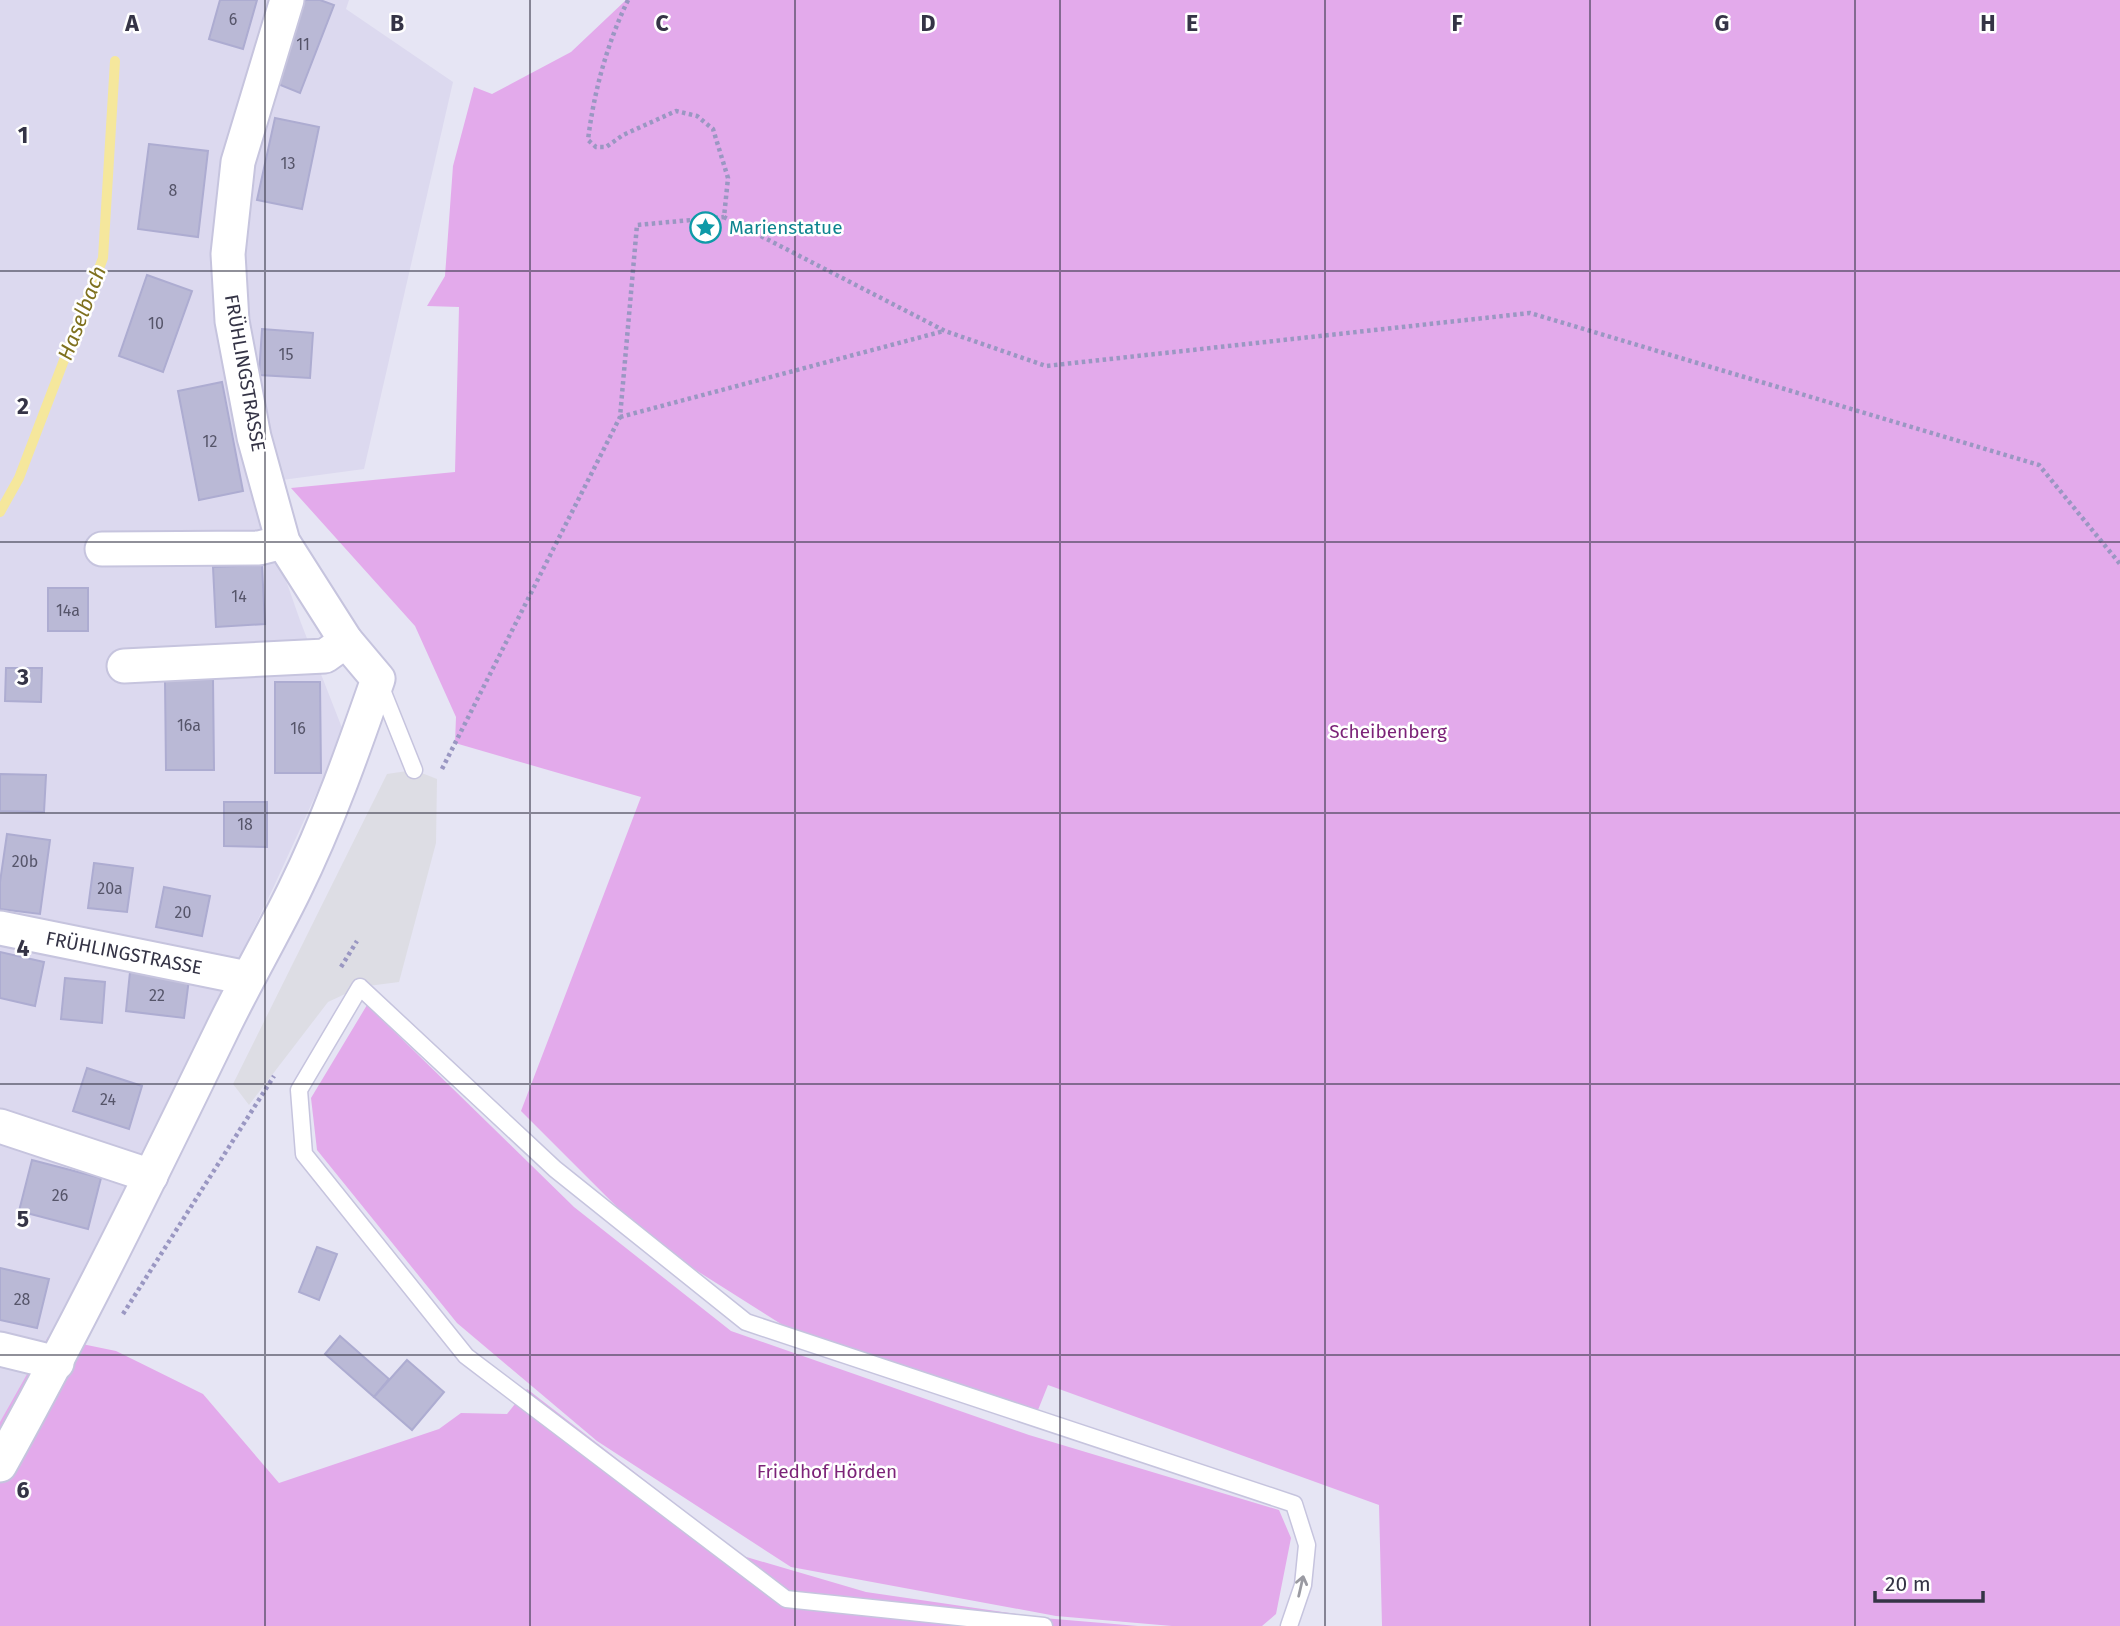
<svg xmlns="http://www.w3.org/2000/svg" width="2120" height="1626" font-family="'Fira Sans',sans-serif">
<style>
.residential{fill:#dcd9ef}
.green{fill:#e3aaeb}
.parking{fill:#dddde4}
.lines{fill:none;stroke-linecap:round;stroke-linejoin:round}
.stream{stroke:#f5e79c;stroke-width:10}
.building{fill:#bab9d6;stroke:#adacd1;stroke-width:2}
.lane-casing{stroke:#c6c4de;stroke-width:19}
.street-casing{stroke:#c6c4de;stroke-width:37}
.path{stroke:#9a97c2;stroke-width:4.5;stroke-dasharray:3.5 3.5;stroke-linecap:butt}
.lane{stroke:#fff;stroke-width:16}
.street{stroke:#fff;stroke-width:33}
.oneway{stroke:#9a9aa2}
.grid{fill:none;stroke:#353446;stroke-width:2;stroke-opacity:0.55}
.labels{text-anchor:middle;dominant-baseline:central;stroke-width:5;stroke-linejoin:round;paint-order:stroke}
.number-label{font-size:16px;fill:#56556a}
.culture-label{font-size:19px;fill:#0d838f;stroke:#fff;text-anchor:start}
.street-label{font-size:19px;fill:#353446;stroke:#fff}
.park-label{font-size:19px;fill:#7c2378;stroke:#fff}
.water-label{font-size:21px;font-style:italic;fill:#7f711f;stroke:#fff}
.grid-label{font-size:23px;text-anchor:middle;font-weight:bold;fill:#353446;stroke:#fff;stroke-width:5;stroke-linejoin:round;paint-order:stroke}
</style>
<rect width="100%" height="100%" fill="#e6e5f4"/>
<!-- residential -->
<path class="residential" d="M0 0H349L346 9 453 82 364 469 252 484 301 623 344 733 274 886 129 1188 0 1432Z"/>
<!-- green -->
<g class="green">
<path d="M626 0H2120V1626H1382L1379 1505 1048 1385 1032 1425 811 1343 653 1243 521 1111 641 797 455 743 456 717 415 626 291 488 455 472 459 307 427 306 445 276 453 166 474 87 492 94 571 52Z"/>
<path d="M367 1005 574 1207 731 1331 1029 1435 1279 1510 1291 1538 1276 1614 1262 1626H1172L1056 1616 791 1567 597 1441 457 1323 317 1150 311 1098Z"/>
<path d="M48 1337 116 1351 203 1394 279 1483 439 1429 461 1413 507 1414 527 1389 743 1556 866 1592 1043 1618 1138 1626H0V1422Z"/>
</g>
<!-- parking -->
<path class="parking" d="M414 770 437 779 436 843 399 982 360 987 328 1002 249 1105 233 1084 387 774Z"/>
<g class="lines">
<!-- stream -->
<path class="stream" d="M0 512 19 478 103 258 115 61"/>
</g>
<!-- building -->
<g class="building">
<path d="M220 0H257L243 49 209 39Z"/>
<path d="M305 0H320L334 5 300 93 273 82Z"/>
<path d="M275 118 319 127 302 209 257 200Z"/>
<path d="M149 144 208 151 198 237 138 229Z"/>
<path d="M147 275 192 291 163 372 119 356Z"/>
<path d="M262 329 313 333 310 378 259 375Z"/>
<path d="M222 382 243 491 199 500 178 391Z"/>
<path d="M262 565 265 624 216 627 213 567Z"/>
<rect x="48" y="588" width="40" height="43"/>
<path d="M6 668H42L41 702 5 701Z"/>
<path d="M213 679 214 770H166L165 680Z"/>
<path d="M275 682H320L321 773H275Z"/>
<path d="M0 774 46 775 44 812 0 811Z"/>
<path d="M224 802H267V847L224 846Z"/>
<path d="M7 834 50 840 40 914 0 909V882Z"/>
<path d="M94 863 133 868 127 912 88 908Z"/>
<path d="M164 887 210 896 202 936 156 927Z"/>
<path d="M0 952 44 962 35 1006 0 998Z"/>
<path d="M130 972 189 979 184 1018 126 1011Z"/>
<path d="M65 978 105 982 102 1023 61 1019Z"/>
<path d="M87 1068 142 1086 129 1129 73 1111Z"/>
<path d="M32 1160 101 1178 88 1229 19 1211Z"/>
<path d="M317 1247 337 1254 319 1300 299 1292Z"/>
<path d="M0 1268 49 1279 37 1328 0 1320Z"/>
<path d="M340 1336 389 1379 374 1397 325 1354Z"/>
<path d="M407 1360 444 1392 412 1430 374 1397Z"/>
</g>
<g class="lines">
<defs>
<g id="lane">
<path d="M380 685 414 770"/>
<path d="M1044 1626 786 1599 466 1356 304 1154 299 1090 360 987 555 1169 746 1322 1294 1504 1307 1545 1303 1585 1289 1626"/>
</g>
<g id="street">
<path d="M102 549 259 548 283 542"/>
<path d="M124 666 325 656 346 641"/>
<path d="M0 928 247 978"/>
<path d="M0 1126 151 1176"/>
<path d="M0 1349 57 1363"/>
<path d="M0 1465C79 1323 150 1178 221 1032 244 984 271 938 294 891 328 822 353 751 378 679L346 641 283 542 254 437 232 321 228 254 238 162 287 0"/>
</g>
</defs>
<!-- lane casing -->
<use href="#lane" class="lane-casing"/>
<!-- street casing -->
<use href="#street" class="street-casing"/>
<!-- path -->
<g class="path">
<path d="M628 0C607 44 594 91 588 140L596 147H606L623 135 676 111 697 116 713 129 728 178 724 217 945 331 1046 366 1530 313 2039 465 2120 564"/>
<path d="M620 417 944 331"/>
<path d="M442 769 620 417 637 225 724 217"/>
<path d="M341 967 357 941"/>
<path d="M123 1314 274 1076"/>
</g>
<!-- lane -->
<use href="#lane" class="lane"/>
<!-- street -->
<use href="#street" class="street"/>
</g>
<!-- one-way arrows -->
<defs><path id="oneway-shaft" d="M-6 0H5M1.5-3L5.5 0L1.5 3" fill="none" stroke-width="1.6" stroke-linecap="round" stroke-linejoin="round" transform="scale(1.75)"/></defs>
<use class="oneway" href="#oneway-shaft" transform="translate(1301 1586) rotate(-77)"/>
<!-- grid -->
<path class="grid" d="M265 0V1626M530 0V1626M795 0V1626M1060 0V1626M1325 0V1626M1590 0V1626M1855 0V1626M0 271H2120M0 542H2120M0 813H2120M0 1084H2120M0 1355H2120"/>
<!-- icons -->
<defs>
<symbol id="sight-ring" viewBox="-11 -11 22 22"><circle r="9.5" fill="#fff" stroke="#0f9aa8" stroke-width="1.5"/><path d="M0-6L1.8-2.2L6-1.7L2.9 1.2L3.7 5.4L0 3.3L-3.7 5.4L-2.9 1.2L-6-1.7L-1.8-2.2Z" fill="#0f9aa8"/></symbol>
</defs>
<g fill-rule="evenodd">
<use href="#sight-ring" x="688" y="210" width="35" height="35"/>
</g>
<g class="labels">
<!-- number labels -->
<g class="number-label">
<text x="233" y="19">6</text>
<text x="303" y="44">11</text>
<text x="288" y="163">13</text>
<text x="173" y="190">8</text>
<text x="156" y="323">10</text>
<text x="286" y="354">15</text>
<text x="210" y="441">12</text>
<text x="239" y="596">14</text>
<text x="68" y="610">14a</text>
<text x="189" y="725">16a</text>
<text x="298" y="728">16</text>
<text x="245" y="824">18</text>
<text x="25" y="861">20b</text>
<text x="110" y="888">20a</text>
<text x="183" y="912">20</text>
<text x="157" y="995">22</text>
<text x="108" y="1099">24</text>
<text x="60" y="1195">26</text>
<text x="22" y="1299">28</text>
</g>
<!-- culture labels -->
<g class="culture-label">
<text x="729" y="227">Marienstatue</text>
</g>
<!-- street labels -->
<g class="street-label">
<text transform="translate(245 373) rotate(80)">FRÜHLINGSTRASSE</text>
<text transform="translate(124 953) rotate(11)">FRÜHLINGSTRASSE</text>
</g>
<!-- park labels -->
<g class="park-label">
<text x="1388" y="731">Scheibenberg</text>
<text x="827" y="1471">Friedhof Hörden</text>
</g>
<!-- water labels -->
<g class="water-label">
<text transform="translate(82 313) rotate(-69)">Haselbach</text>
</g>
</g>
<g class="grid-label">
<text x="132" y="31">A</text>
<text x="397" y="31">B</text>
<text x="662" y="31">C</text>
<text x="928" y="31">D</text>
<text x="1192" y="31">E</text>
<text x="1457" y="31">F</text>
<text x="1722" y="31">G</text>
<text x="1988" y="31">H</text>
<text x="23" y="143">1</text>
<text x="23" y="414">2</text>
<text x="23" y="685">3</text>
<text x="23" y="956">4</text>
<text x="23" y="1227">5</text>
<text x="23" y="1498">6</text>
</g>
<!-- scale -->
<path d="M1875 1591v10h108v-10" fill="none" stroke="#353446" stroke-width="3.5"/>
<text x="1885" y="1591" font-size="21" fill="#353446" stroke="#ffffff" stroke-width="5" paint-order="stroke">20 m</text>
</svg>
